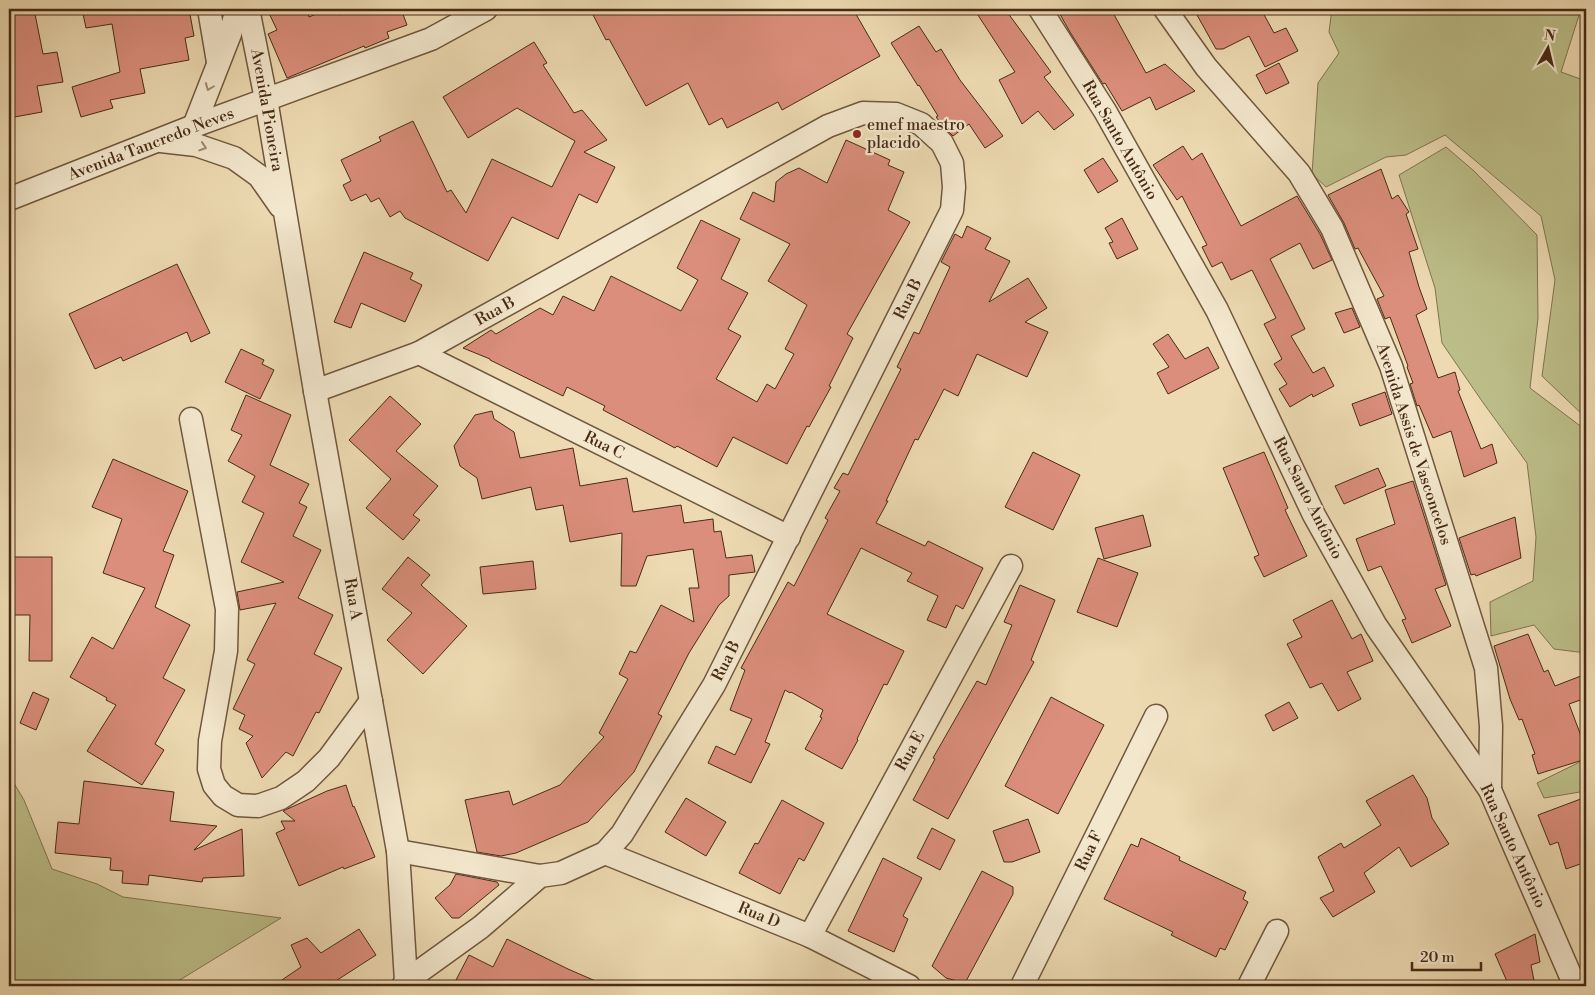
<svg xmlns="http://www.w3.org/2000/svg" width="1595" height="995" font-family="'Libre Bodoni',serif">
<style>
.green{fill:#bcbe89;stroke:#827450}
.building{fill:#db8e7c;stroke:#482b16}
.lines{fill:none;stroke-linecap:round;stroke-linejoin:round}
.minor-casing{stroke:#71573d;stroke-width:25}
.minor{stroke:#f3e7cd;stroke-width:22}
.oneway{stroke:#9e8972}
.poi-dot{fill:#8f2418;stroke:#f3e7cd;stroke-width:2}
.labels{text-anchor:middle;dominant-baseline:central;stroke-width:4.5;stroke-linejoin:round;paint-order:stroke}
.street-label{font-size:16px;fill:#482b16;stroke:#f3e7cd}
.poi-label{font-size:16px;fill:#482b16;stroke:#f3e7cd;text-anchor:start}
</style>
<rect width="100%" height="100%" fill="#eddab2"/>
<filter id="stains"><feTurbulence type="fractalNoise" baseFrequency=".004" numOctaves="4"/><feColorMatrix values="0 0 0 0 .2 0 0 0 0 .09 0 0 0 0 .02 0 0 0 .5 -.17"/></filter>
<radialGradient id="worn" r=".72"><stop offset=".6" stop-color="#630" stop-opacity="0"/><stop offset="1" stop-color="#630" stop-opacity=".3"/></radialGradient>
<!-- green -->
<g class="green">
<path d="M1332 9H1391L1392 11 1398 9H1581L1561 72 1586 81V418L1542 376 1555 280 1541 216 1445 135 1406 155 1386 157 1326 187 1312 174 1318 83 1339 53 1329 32Z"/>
<path d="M1446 147 1474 171 1537 235 1538 318 1530 388 1583 428 1586 435V653L1554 649 1534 625 1491 636 1490 602 1533 581 1536 537 1527 463 1484 404 1442 343 1435 288 1399 175Z"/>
<path d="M1586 759V791L1544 798 1537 783Z"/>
<path d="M9 775 24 800 52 869 97 884 123 897 281 918 170 986H9Z"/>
</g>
<!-- building -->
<g class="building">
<path d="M9 9H34L43 54 57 52 63 82 37 86 42 112 9 118Z"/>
<path d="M82 9H189L194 36 185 38 189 60 140 69 145 93 110 100 113 108 81 117 72 87 120 72 112 24 86 28Z"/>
<path d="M267 9H306L309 17 328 9H337L339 15 353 9H401L407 25 387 32 389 38 365 48 364 46 287 78 268 34 277 30Z"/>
<path d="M590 9H853L880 56 782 110 778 102 727 128 722 118 709 125 688 83 646 106 609 39 606 40Z"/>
<path d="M974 9H1005L1051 72 1044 77 1074 115 1054 130 1038 111 1022 124 999 80 1015 72Z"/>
<path d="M1057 9H1111L1146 73 1165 64 1195 91 1156 110 1150 97 1122 111 1105 83 1103 84 1070 32Z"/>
<path d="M1210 9H1261L1274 33 1286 28 1298 51 1265 67 1249 36 1223 49H1216L1197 15Z"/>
<path d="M919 26 936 52 941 49 960 80 1003 136 985 148 969 124 953 136 943 126 936 117 938 116 919 85 918 86 891 43Z"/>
<path d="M534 42 547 63 543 65 574 113 582 110 607 140 584 152 615 167 597 203 579 194 558 239 512 217 488 261 405 218 400 211 390 217 379 198 371 202 366 194 351 201 343 185 351 181 341 160 381 141 379 137 413 121 447 192 451 190 466 213 492 159 552 187 575 141 517 108 468 138 443 97Z"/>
<path d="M1279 63 1289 83 1266 94 1256 75Z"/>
<path d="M846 140 890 160 888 165 904 172 888 210 910 222 847 334 853 338 829 386 831 387 809 427 807 426 787 464 733 437 717 467 677 446 675 448 643 431 603 410 605 406 567 387 563 396 490 360V359L463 348 491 330 496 334 540 308 553 315 563 296 594 311 611 276 681 311 698 280 677 268 701 220 740 239 721 279 748 293 728 329 741 336 716 379 757 402 767 384 775 389 794 354 785 349 807 305 768 281 790 244 740 219 753 192 774 202 776 182 786 174 799 168 827 183Z"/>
<path d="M1183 146 1192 160 1202 153 1241 226 1297 196 1320 234 1332 260 1313 269 1300 243 1270 259 1305 329 1291 336 1313 373 1324 367 1334 386 1313 397 1312 394 1290 407 1279 389 1287 384 1274 364 1282 359 1264 324 1276 318 1252 270 1231 280 1222 262 1212 267 1202 247 1207 245 1182 196 1177 200 1153 165Z"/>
<path d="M1103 158 1118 181 1098 193 1084 170Z"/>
<path d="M1381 169 1392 199 1398 195 1409 212 1406 214 1418 249 1409 252 1419 287 1427 309 1416 315 1438 378 1455 372 1460 390 1458 391 1481 449 1492 444 1497 463 1464 477 1451 431 1433 438 1419 405 1417 406 1410 384 1413 383 1407 367 1408 366 1390 317 1385 319 1377 299 1384 296 1358 248 1355 249 1344 223 1328 195Z"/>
<path d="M1122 218 1138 249 1117 259 1109 243 1113 242 1105 228Z"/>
<path d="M967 226 991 238 985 249 1010 261 989 302 1028 278 1047 308 1025 322 1048 332 1027 377 977 354 958 396 944 389 918 440 915 439 886 501H888L876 523 925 546 928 541 983 568 963 609 956 605 946 628 927 620 938 596 907 581 912 573 861 548 827 614 904 651 887 685 884 684 857 739 858 740 842 769 805 749 822 718 820 717 823 710 791 692 790 693 785 690 765 742 770 744 751 783 708 763 716 746 735 755 752 719 730 710 745 670 741 668 788 582 794 586 828 520 825 518 840 491 834 488 843 473 848 475 901 369 897 367 914 332 919 334 950 267 941 262 955 234 962 238Z"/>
<path d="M364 252 413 273 410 279 422 285 405 322 361 303 351 328 334 322Z"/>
<path d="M177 264 210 333 191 342 187 332 123 361 121 357 95 369 69 314Z"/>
<path d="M1352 308 1360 327 1344 333 1335 313Z"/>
<path d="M1168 334 1185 359 1208 347 1219 368 1168 394 1157 373 1169 367 1153 344Z"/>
<path d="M241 349 264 360 262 364 274 370 260 399 225 382Z"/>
<path d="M1385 392 1392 414 1360 426 1352 404Z"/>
<path d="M246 395 291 415 270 465 309 484 299 503 307 507 293 536 321 550 298 598 333 615 314 654 342 668 319 713 316 712 293 756 286 752 262 778 246 743 253 736 239 729 245 715 233 709 255 664 247 660 276 603 240 610 237 592 284 582 241 562 264 513 242 502 255 476 228 461 242 435 231 430Z"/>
<path d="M390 396 421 424 396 451 438 486 413 515 420 520 403 540 366 508 391 479 349 440Z"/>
<path d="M492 411 494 419 514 432 520 458 573 448 580 486 627 478 633 512 681 505 684 523 713 519 714 532 721 531 726 558 752 555 755 572 729 575V596L719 605 689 653 658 714 662 716 634 772 588 822 516 853 501 856 477 852 465 800 509 791 513 805 560 785 604 737 599 733 628 679 619 674 630 651 636 653 661 605 694 622 689 588H699L693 549 647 556 636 586H621L622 533 570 542 563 505 536 510 531 487 482 499 477 478 460 466 454 446 475 415Z"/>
<path d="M1033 452 1080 475 1053 530 1005 507Z"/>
<path d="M1264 452 1288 508 1285 510 1307 556 1264 577 1254 557 1259 555 1223 468Z"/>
<path d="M113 459 188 491 163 551 174 555 155 607 190 625 163 678 185 690 155 744 164 750 142 785 87 751 116 705 106 700 107 698 70 677 92 637 113 649 145 588 103 573 122 519 92 507Z"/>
<path d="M1378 468 1386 486 1344 504 1335 486Z"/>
<path d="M1413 481 1446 585 1435 589 1451 626 1412 643 1402 620 1406 619 1381 566 1368 571 1356 539 1395 524 1385 490Z"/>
<path d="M1143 515 1151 546 1104 559 1095 528Z"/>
<path d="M1515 517 1521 558 1476 576 1475 574 1471 575 1459 538Z"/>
<path d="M9 557H52V661H29L30 615H9Z"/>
<path d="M408 557 430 575 421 585 467 626 423 674 387 640 412 613 382 589Z"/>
<path d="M1098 558 1138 573 1117 627 1077 612Z"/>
<path d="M533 561 536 589 483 594 480 567Z"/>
<path d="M1020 585 1055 600 1031 660 1034 662 948 819 913 800 935 759 933 758 977 681 986 685 1012 625 1004 622Z"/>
<path d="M1332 600 1352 639 1361 634 1373 661 1347 672 1361 699 1338 711 1322 683 1310 688 1287 644 1302 637 1293 620Z"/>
<path d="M1528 634 1544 672 1548 670 1555 686 1586 674V698L1569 704 1584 744 1586 759 1538 774 1532 755 1535 754 1522 719 1519 720 1510 699 1494 646Z"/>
<path d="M33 692 49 699 36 730 20 723Z"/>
<path d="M1051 697 1104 725 1058 814 1005 786Z"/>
<path d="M1289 702 1298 718 1273 731 1265 715Z"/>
<path d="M1413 775 1427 798 1432 818 1449 844 1411 867 1399 847 1364 873 1375 892 1333 917 1320 898 1334 891 1318 857 1341 843 1344 848 1381 825 1366 801Z"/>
<path d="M84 781 174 792 170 821 217 826 194 850 242 829 244 876 203 878 202 882 149 875 148 885 122 883 123 871 110 870 111 858 55 853 58 822 79 824Z"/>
<path d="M346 785 353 807 354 806 375 857 344 869 343 867 299 886 276 833 285 829 281 821H295L283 811 327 791Z"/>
<path d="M1586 797V862L1566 869 1558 842 1550 845 1538 815Z"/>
<path d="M686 798 726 822 706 856 665 832Z"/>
<path d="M782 800 824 823 804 861 799 858 780 894 739 873 755 843 758 844Z"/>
<path d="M1028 819 1040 852 1012 862H1004L993 831Z"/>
<path d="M932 828 955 840 940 870 917 858Z"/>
<path d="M1141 838 1180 857 1179 860 1246 892 1243 899 1248 902 1225 950 1220 948 1216 957 1171 935 1173 932 1104 899 1131 844 1138 847Z"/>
<path d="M883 858 922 878 903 916 908 919 894 952 848 931Z"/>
<path d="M982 871 1013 887V894L965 983 946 978 932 966Z"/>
<path d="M456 874 497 882 499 885 459 918H452L435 898 450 885Z"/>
<path d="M359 929 376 955 328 986H273L301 967 291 945 307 938 321 953Z"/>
<path d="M1535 934 1540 962 1531 965 1535 986H1509L1495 954Z"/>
<path d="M507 939 568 969 607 986H468L456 980 469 955 493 967Z"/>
</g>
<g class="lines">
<defs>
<g id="minor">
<path d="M209 9 218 62"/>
<path d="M248 9 266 99 315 391 398 851 406 981 403 986"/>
<path d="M1040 9 1105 111 1217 310 1314 515 1376 626 1490 790 1575 986"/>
<path d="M1165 9 1206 67 1299 173 1332 228 1391 366 1486 668 1491 726 1490 790"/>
<path d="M194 126 230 34 237 9"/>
<path d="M161 141 196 145 234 158 259 176 280 206"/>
<path d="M9 199 194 126 431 39 486 9"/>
<path d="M419 353 789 537"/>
<path d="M315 391 419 353 828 126 863 113 896 114 921 124 942 143 952 163 954 187 952 210 714 685 622 834 605 853 561 873 540 876 481 927 406 981"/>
<path d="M191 419 227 609 226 651 210 741 209 769 214 785 223 796 238 805 258 806 281 798 306 781 329 758 371 701"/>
<path d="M398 851 540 876"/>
<path d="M605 853 810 936 909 986"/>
<path d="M810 936 1011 566"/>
<path d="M1022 986 1156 716"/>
<path d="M1249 986 1277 931"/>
</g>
</defs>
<!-- minor casing -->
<use href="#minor" class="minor-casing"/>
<!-- minor -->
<use href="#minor" class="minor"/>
</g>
<!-- one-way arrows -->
<defs><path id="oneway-chevron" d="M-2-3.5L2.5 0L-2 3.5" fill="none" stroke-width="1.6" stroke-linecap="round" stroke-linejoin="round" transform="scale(1.25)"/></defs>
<g class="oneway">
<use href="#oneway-chevron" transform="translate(209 87) rotate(111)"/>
<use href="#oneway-chevron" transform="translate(203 147) rotate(18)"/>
</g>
<!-- markers -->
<circle class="poi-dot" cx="857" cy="134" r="5"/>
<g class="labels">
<!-- street labels -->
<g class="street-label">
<text transform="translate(267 110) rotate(80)">Avenida Pioneira</text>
<text transform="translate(1120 140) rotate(60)">Rua Santo Antônio</text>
<text transform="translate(151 144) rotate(-21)">Avenida Tancredo Neves</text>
<text transform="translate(908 299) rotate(-64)">Rua B</text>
<text transform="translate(495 311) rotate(-29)">Rua B</text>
<text transform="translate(1414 444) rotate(72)">Avenida Assis de Vasconcelos</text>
<text transform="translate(604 445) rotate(26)">Rua C</text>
<text transform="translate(1308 498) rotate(63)">Rua Santo Antônio</text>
<text transform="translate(353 599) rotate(80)">Rua A</text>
<text transform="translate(726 661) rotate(-63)">Rua B</text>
<text transform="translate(910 751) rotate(-61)">Rua E</text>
<text transform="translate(1513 846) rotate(65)">Rua Santo Antônio</text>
<text transform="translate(1089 851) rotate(-64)">Rua F</text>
<text transform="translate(759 915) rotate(22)">Rua D</text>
</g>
<!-- poi labels -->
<g class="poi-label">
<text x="867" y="125">emef maestro<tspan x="867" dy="18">placido</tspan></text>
</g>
</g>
<!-- margin -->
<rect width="1595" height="995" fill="none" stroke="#eddab2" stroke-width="30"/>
<rect x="10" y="10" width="1575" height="975" fill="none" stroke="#482b16" stroke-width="2.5"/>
<rect x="15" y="15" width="1565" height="965" fill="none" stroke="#482b16"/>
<!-- north arrow -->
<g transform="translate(1548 48) rotate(8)" stroke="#f3e7cd" stroke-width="4" paint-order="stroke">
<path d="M0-4L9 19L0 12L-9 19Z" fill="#482b16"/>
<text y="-8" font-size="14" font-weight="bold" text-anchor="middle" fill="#482b16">N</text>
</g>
<!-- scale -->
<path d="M1412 962v8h69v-8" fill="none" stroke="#482b16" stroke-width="2.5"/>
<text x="1420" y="962" font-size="15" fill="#482b16" stroke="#f3e7cd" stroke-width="4" paint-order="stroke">20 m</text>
<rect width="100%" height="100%" filter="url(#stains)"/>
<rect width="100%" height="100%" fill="url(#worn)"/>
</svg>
